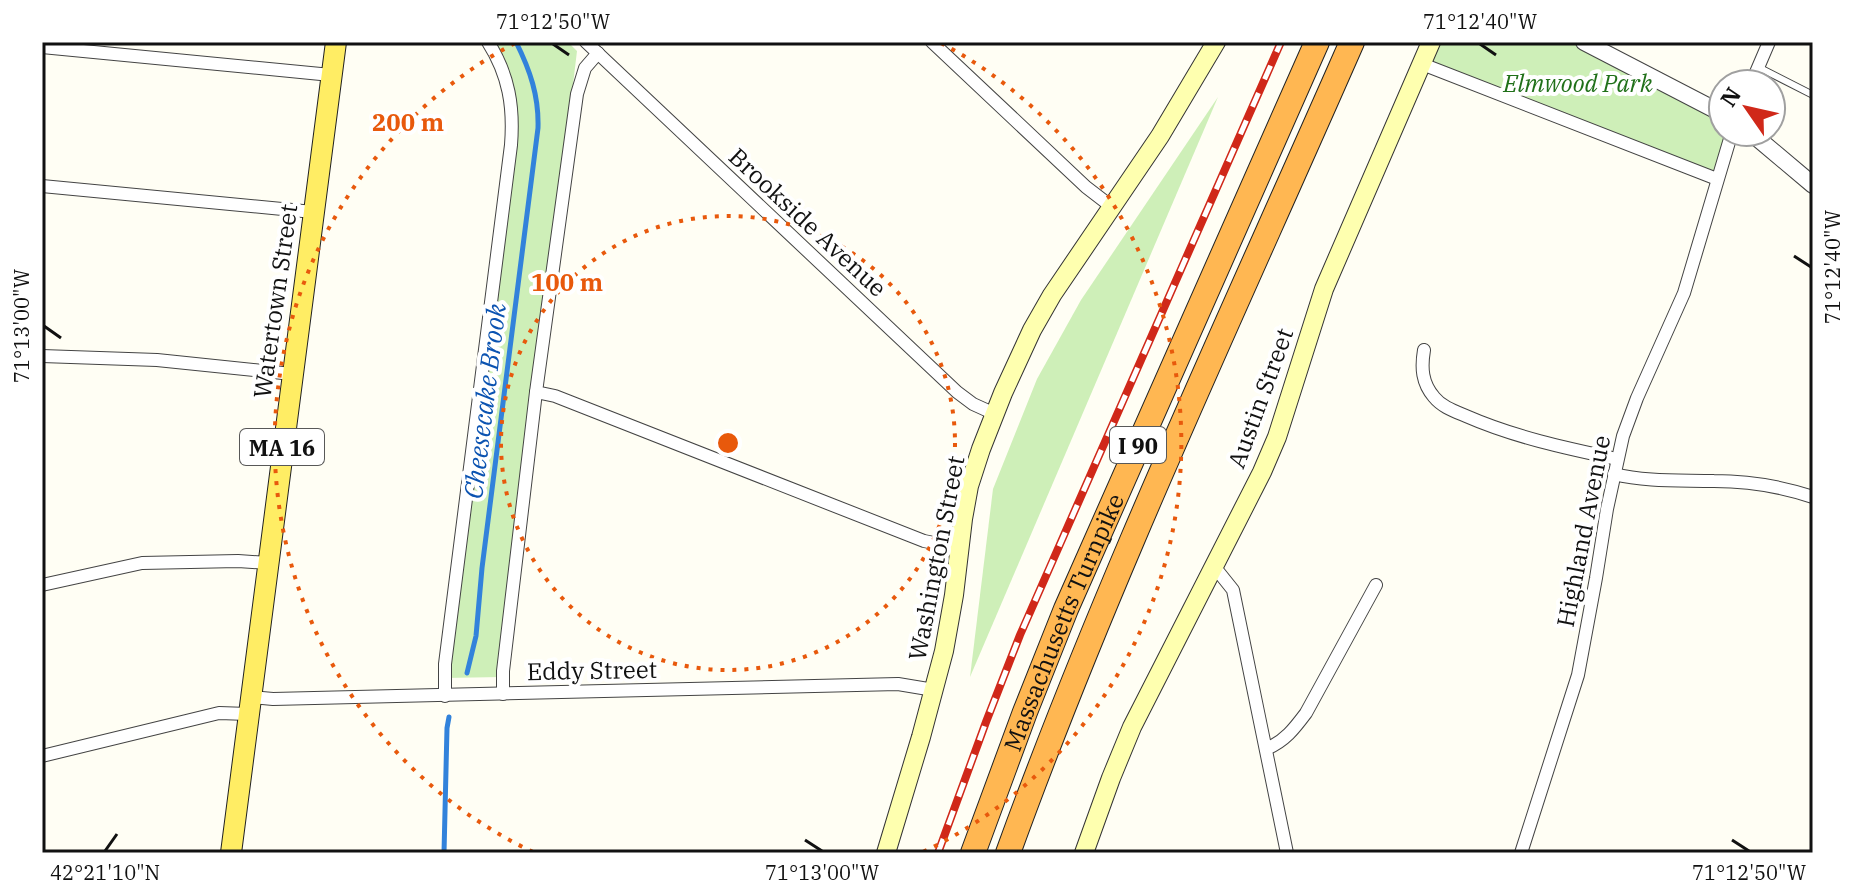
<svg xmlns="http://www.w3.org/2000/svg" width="1855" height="895" font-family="'IBM Plex Serif',serif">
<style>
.green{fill:#ceefb8}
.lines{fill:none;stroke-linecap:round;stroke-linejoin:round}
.stream{stroke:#3282db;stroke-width:5}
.service-casing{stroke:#444;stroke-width:8}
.minor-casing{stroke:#444;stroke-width:14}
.tertiary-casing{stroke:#444;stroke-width:18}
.secondary-casing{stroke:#333;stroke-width:20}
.primary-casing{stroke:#222;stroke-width:22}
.motorway-casing{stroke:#222;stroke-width:26}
.service{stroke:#fff;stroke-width:6}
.minor{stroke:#fff;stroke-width:12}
.tertiary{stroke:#fff;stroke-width:16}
.secondary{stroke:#feffaf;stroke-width:18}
.primary{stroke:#ffed64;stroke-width:20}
.motorway{stroke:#ffb752;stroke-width:24}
.rail-casing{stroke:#d02819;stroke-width:8}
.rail{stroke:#fff;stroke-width:5;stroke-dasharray:15;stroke-linecap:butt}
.ticks{fill:none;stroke:#111;stroke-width:3}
.ring{fill:none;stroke:#e8590c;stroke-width:4;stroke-dasharray:4 8}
.labels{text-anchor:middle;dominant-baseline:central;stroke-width:8;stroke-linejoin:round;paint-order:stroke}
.shield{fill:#fff;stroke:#585858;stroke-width:2}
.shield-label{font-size:22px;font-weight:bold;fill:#111}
.park-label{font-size:24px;font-style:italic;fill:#207019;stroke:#fff}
.street-label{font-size:24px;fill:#111;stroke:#fff}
.water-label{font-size:26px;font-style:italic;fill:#0b53b1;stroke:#fff}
.centre{fill:#e8590c;stroke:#fff;stroke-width:4}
.ring-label{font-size:24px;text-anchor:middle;font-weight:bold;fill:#e8590c;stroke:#fff;stroke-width:8;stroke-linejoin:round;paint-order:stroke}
.neatline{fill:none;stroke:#111;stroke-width:3}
.ticks-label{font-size:20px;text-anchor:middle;fill:#111}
</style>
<rect width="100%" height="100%" fill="#fffef4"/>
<!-- green -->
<g class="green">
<path d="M487 42H568L577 51 502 677 444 678 512 108Z"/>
<path d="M1431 42H1584L1723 114V132H1732L1717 179 1422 64Z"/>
<path d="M1218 97 970 677 993 489 1037 379 1081 300Z"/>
</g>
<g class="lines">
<!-- stream -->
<g class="stream">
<path d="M467 673 476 636 482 568 538 128C539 96 530 70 516 42"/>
<path d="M444 853 447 728 449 717"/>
</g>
<defs>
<path id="service" d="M1758 67 1813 95"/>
<g id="minor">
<path d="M586 42 957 392 973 404 995 414"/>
<path d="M932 42 1086 187 1112 207"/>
<path d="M42 47 331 75"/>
<path d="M1422 64 1717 179"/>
<path d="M1751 84 1769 42"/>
<path d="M42 186 313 212"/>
<path d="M1424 350C1421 368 1422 383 1434 397 1442 407 1454 411 1466 416 1514 437 1565 448 1617 459"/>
<path d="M42 356 157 360 292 374"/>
<path d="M536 392 555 396 924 541 959 548"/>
<path d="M1614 474C1646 482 1680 480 1714 481 1748 481 1780 486 1813 497"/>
<path d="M1213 565 1233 590 1287 853"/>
<path d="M42 585 142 563 238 561 267 563"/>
<path d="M503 694V671L536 392 577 94 585 68 598 53"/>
<path d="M445 696V664L511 145C514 107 509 75 488 42"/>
<path d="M250 697 273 699 898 684 934 690"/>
<path d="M1266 749C1285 741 1294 729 1306 713L1376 585"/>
<path d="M42 756 219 713 248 714"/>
<path d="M1521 853 1578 675 1596 578 1607 509 1623 436 1637 398 1684 293 1732 132"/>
</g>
<g id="tertiary">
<path d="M1584 42 1723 114"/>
<path d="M1750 132 1813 185"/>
</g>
<g id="secondary">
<path d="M886 853 921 737 944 651 954 595 963 519 969 486 981 449 1003 393 1032 330 1052 295 1160 136 1216 42"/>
<path d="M1084 853 1111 778 1132 727 1262 472 1277 437 1324 289 1431 42"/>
</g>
<path id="primary" d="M231 853 336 42"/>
<g id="motorway">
<path id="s1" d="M973 853 1025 712 1066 609 1317 42"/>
<path d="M1008 853C1108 577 1234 311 1352 42"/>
</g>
</defs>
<!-- service casing -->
<use href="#service" class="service-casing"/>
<!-- minor casing -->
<use href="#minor" class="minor-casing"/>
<!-- tertiary casing -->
<use href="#tertiary" class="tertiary-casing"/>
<!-- secondary casing -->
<use href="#secondary" class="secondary-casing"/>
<!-- primary casing -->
<use href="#primary" class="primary-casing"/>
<!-- motorway casing -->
<use href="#motorway" class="motorway-casing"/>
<!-- service -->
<use href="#service" class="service"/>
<!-- minor -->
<use href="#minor" class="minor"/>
<!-- tertiary -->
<use href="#tertiary" class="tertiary"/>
<!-- secondary -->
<use href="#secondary" class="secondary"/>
<!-- primary -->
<use href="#primary" class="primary"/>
<!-- motorway -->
<use href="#motorway" class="motorway"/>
<defs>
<path id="rail" d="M938 853 986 722 1020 635 1281 42"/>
</defs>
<!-- rail casing -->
<use href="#rail" class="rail-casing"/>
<!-- rail -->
<use href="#rail" class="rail"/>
</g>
<!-- ticks -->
<path class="ticks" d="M553 44 569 55M1480 44 1496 55M1794 256 1811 267M44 326 61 338M805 840 822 851M1732 840 1749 851M105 851 117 834"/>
<!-- distance rings -->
<g class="ring">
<circle cx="728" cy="443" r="227"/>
<path d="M533 852A453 453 0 0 1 515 43M941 43A453 453 0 0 1 923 852"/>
</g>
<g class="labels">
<!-- shield labels -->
<g class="shield">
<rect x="1110" y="427" width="56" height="36" rx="6"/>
<rect x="240" y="429" width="84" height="36" rx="6"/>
</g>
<g class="shield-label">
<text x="1138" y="445">I 90</text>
<text x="282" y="447">MA 16</text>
</g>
<!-- park labels -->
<g class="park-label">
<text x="1578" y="83">Elmwood Park</text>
</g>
<!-- street labels -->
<g class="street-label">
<text transform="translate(808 222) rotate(43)">Brookside Avenue</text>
<text transform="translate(275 301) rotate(-82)">Watertown Street</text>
<text transform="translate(1260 398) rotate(-70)">Austin Street</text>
<text transform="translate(1583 531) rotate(-79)">Highland Avenue</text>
<text transform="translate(936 558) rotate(-79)">Washington Street</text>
<text stroke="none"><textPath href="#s1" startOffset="248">Massachusetts Turnpike</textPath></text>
<text transform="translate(592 670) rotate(-1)">Eddy Street</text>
</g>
<!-- water labels -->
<g class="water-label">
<text transform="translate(484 401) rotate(-83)">Cheesecake Brook</text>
</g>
</g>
<circle cx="728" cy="443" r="12" class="centre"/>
<g class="ring-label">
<text x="408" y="131">200 m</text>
<text x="567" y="291">100 m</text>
</g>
<!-- border -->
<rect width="1855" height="895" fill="none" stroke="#ffffff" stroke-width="88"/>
<!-- north arrow -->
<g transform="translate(1747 108) rotate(304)"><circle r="38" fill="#ffffff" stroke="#a0a0a0" stroke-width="2"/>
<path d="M0-6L14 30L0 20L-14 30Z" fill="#d02819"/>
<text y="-12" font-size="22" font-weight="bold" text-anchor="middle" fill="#111111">N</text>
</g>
<rect x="44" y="44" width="1767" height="807" class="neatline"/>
<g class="ticks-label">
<text x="553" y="29">71°12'50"W</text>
<text x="1480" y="29">71°12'40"W</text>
<text transform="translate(1833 267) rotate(-90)" y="7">71°12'40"W</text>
<text transform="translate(22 326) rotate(-90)" y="7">71°13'00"W</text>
<text x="105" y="880">42°21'10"N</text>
<text x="822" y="880">71°13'00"W</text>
<text x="1749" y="880">71°12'50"W</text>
</g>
</svg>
